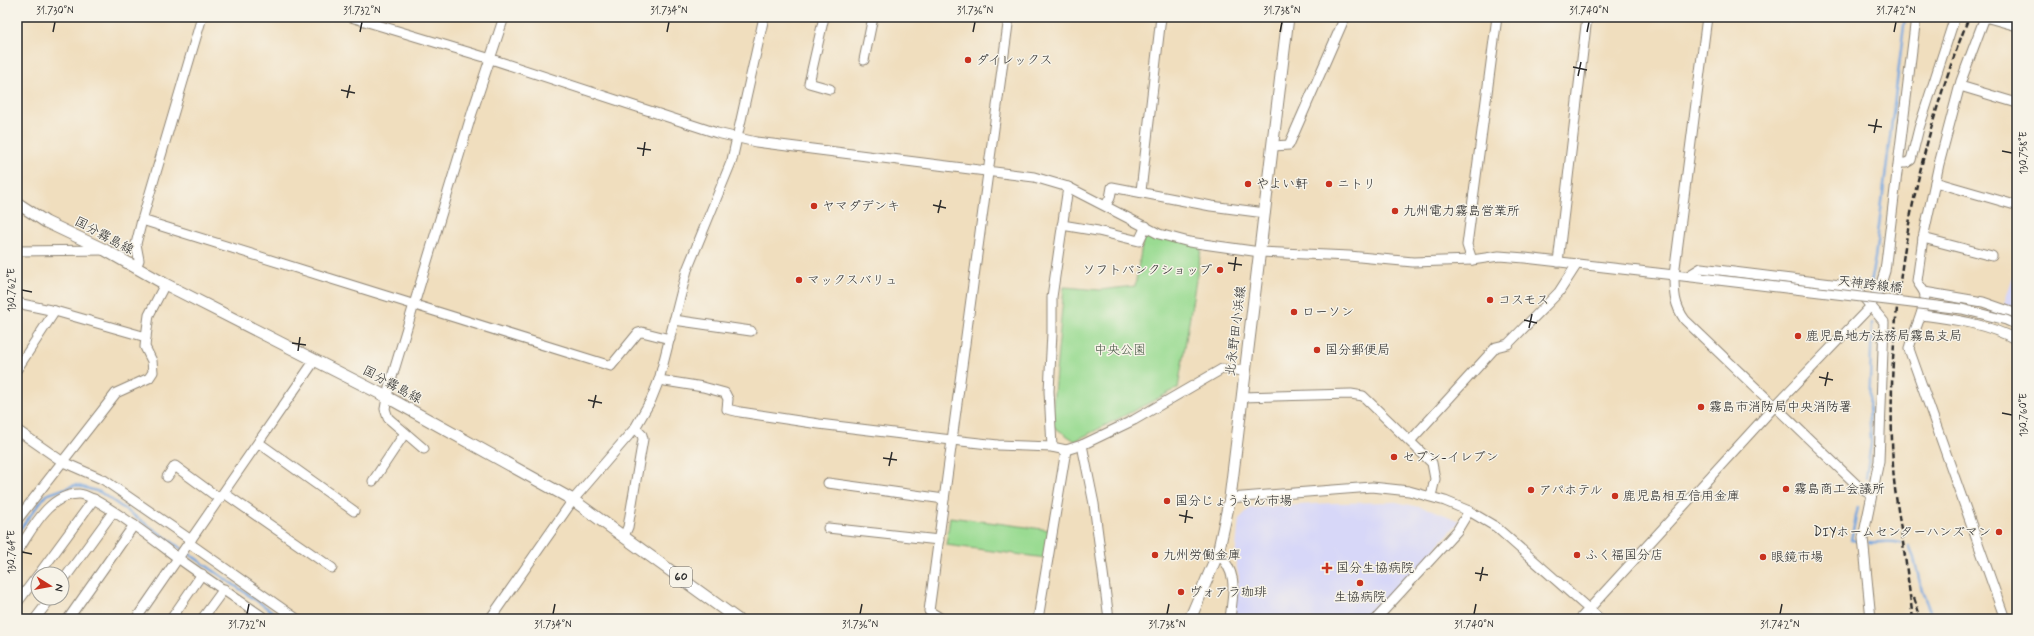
<svg xmlns="http://www.w3.org/2000/svg" width="2034" height="636" font-family="Mynerve,'Klee One',sans-serif">
<style>
.built{fill:#d7d7f8}
.green{fill:#9adb92;stroke:#62835e}
.lines{fill:none;stroke-linecap:round;stroke-linejoin:round}
.stream{stroke:#74a5de;stroke-width:2.5}
.minor-casing{stroke:#8e8474;stroke-width:11}
.major-casing{stroke:#8e8474;stroke-width:13}
.minor{stroke:#fff;stroke-width:9}
.major{stroke:#fff;stroke-width:11}
.rail{stroke:#2b2b2b;stroke-width:2.5;stroke-dasharray:6 3;stroke-linecap:butt}
.minor-bridge-casing{stroke:#8e8474;stroke-width:11;stroke-linecap:butt}
.minor-bridge{stroke:#fff;stroke-width:9}
.ticks{fill:none;stroke:#2b2b2b;stroke-width:1.5}
.poi-dot{fill:#c8321e;stroke:#f7f3e8;stroke-width:1.5}
.labels{text-anchor:middle;dominant-baseline:central;stroke-width:3;stroke-linejoin:round;paint-order:stroke}
.shield{fill:#f7f3e8;stroke:#686764;stroke-width:1}
.shield-label{font-size:12px;font-weight:bold;fill:#2b2b2b}
.poi-label{font-size:13px;fill:#2b2b2b;stroke:#f7f3e8;text-anchor:start}
.street-label{font-size:13px;fill:#2b2b2b;stroke:#f7f3e8}
.park-label{font-size:13px;fill:#475745;stroke:#f7f3e8}
.neatline{fill:none;stroke:#2b2b2b;stroke-width:1.5}
.ticks-label{font-size:10px;text-anchor:middle;fill:#2b2b2b}
</style>
<rect width="100%" height="100%" fill="#f7f3e8"/>
<filter id="ink" filterUnits="userSpaceOnUse"><feTurbulence type="fractalNoise" baseFrequency=".025" numOctaves="2"/><feDisplacementMap in="SourceGraphic" scale="8" xChannelSelector="R" yChannelSelector="G"/><feConvolveMatrix kernelMatrix="1 2 1 2 8 2 1 2 1" color-interpolation-filters="sRGB"/></filter>
<filter id="wash" filterUnits="userSpaceOnUse"><feTurbulence type="fractalNoise" baseFrequency=".012" numOctaves="4" result="noise"/><feDisplacementMap in="SourceGraphic" scale="16" xChannelSelector="R" yChannelSelector="G"/><feGaussianBlur stdDeviation="0.9" result="paint"/><feColorMatrix in="noise" values="0 0 0 0 0 0 0 0 0 0 0 0 0 0 0 0 0 1.4 0 .05"/><feComposite in="paint" operator="in"/></filter>
<g filter="url(#wash)">
<rect width="100%" height="100%" fill="#f0debe"/>
<!-- built -->
<g class="built">
<path d="M2017 264V308L2004 304Z"/>
<path d="M1396 502 1433 510 1460 521 1371 619H1234L1239 577 1235 558 1239 519 1250 508 1331 503Z"/>
</g>
<!-- green -->
<g class="green">
<path d="M1144 234 1202 244 1178 388 1075 441 1051 425 1064 287 1100 290 1135 286Z"/>
<path d="M950 517 1050 530 1046 558 946 545Z"/>
</g>
<g class="lines">
<!-- stream -->
<g class="stream">
<path d="M1872 285 1871 278 1875 258 1905 17"/>
<path d="M1866 478 1871 443 1869 409 1872 323"/>
<path d="M1858 507 1851 540 1859 541"/>
<path d="M17 533 46 495 75 485 100 492 283 619"/>
<path d="M1869 542C1880 543 1890 540 1900 543"/>
<path d="M1909 546 1914 558 1922 591 1933 619"/>
</g>
</g>
</g>
<g filter="url(#ink)">
<g class="lines">
<defs>
<g id="minor">
<path d="M351 17 491 59 717 133 756 142 1034 177 1068 187 1159 234 1189 242 1260 252 1349 256 1413 262 1472 260 1499 256 1525 258 1718 280"/>
<path d="M824 17 809 83 830 89"/>
<path d="M1707 17 1674 275C1674 292 1674 305 1685 320L1859 487 1872 494"/>
<path d="M1985 17 1961 81 1939 164 1923 238 1917 281C1919 285 1922 288 1924 292 1929 303 1911 336 1909 349L2005 619"/>
<path d="M1985 17 2017 26"/>
<path d="M864 60 873 17"/>
<path d="M1960 86 2017 103"/>
<path d="M1273 146 1289 145 1345 17"/>
<path d="M1900 163H1906L1911 160 1919 128 1955 17"/>
<path d="M1935 182 2015 205"/>
<path d="M1141 191 1161 17"/>
<path d="M1106 205 1110 198 1112 187 1211 206 1265 213"/>
<path d="M142 220 611 366 638 333 642 332 670 339"/>
<path d="M1062 225 1098 231 1139 241 1146 226"/>
<path d="M1923 238 1992 256"/>
<path d="M17 251 105 250"/>
<path d="M1472 260 1467 245 1497 17"/>
<path d="M1558 262 1587 17"/>
<path d="M136 268 139 260 136 244 142 220 202 17"/>
<path d="M1688 276 1701 268 1848 286 1859 292 1884 322 1879 461 1863 538 1871 619"/>
<path d="M1924 292 1983 302 2017 314"/>
<path d="M17 303 55 311 146 337"/>
<path d="M1922 315C1954 319 1988 324 2017 340"/>
<path d="M674 320 751 331"/>
<path d="M17 369 55 311"/>
<path d="M659 380 703 387 725 393 728 399 727 409 740 412 819 424 943 439 998 445 1052 447 1066 450 1082 445 1134 420 1222 369 1245 371"/>
<path d="M1242 397 1351 394 1363 396 1432 463 1435 479 1431 496"/>
<path d="M17 430 63 462 104 480 191 540"/>
<path d="M1411 440 1496 347 1508 344 1559 292 1577 264"/>
<path d="M259 443 354 511"/>
<path d="M1082 445 1094 504 1109 619"/>
<path d="M1052 447 1049 391 1052 333V297L1068 187"/>
<path d="M424 449 388 418 385 409 389 387 472 113 504 17"/>
<path d="M167 477 175 466 220 499"/>
<path d="M373 481 405 433"/>
<path d="M828 483 944 499"/>
<path d="M224 493 332 568"/>
<path d="M1230 498 1372 487 1409 491 1445 501 1469 511 1496 527 1600 619"/>
<path d="M17 520 116 393 149 378 153 372 152 361 145 347 146 337 149 315 165 284"/>
<path d="M828 528 939 540"/>
<path d="M624 536 628 527 643 439 642 435 635 428"/>
<path d="M189 543 297 619"/>
<path d="M17 552C32 530 48 494 79 494 95 494 162 546 178 558 207 579 237 599 266 619"/>
<path d="M1218 553C1239 575 1233 591 1230 619"/>
<path d="M39 574 94 499"/>
<path d="M62 582 113 512"/>
<path d="M17 603 38 575"/>
<path d="M17 617 20 619"/>
<path d="M35 619 51 598"/>
<path d="M68 619 134 525"/>
<path d="M136 619 315 360"/>
<path d="M171 619 202 574"/>
<path d="M202 619 224 589"/>
<path d="M490 619 573 500 635 428 651 400 659 380 687 270 732 160 764 17"/>
<path d="M942 619 929 611 1009 17"/>
<path d="M1038 619 1066 450"/>
<path d="M1376 619 1457 531 1469 511"/>
<path d="M1580 619 1775 406 1870 307 1880 287 1885 271 1916 17"/>
</g>
<g id="major">
<path d="M17 203 46 222 105 250 165 284 387 397 573 500 737 619"/>
<path d="M1190 619 1218 553 1230 498 1288 17"/>
</g>
</defs>
<!-- minor casing -->
<use href="#minor" class="minor-casing"/>
<!-- major casing -->
<use href="#major" class="major-casing"/>
<!-- minor -->
<use href="#minor" class="minor"/>
<!-- major -->
<use href="#major" class="major"/>
<!-- rail -->
<g class="rail">
<path d="M1914 598 1921 619"/>
<path d="M1913 619C1909 589 1906 560 1901 530 1898 509 1894 488 1893 466 1885 313 1912 159 1969 17"/>
</g>
<defs>
<path id="minor-bridge" d="M1718 280 1962 309 2006 320 2017 325"/>
</defs>
<!-- minor-bridge casing -->
<use href="#minor-bridge" class="minor-bridge-casing"/>
<!-- minor-bridge -->
<use href="#minor-bridge" class="minor-bridge"/>
</g>
</g>
<!-- ticks -->
<path class="ticks" d="M53 32 55 22M360 32 362 22M667 32 669 22M973 32 975 22M1280 32 1282 22M1587 32 1589 22M1894 32 1896 22M1573 67 1587 70M1578 76 1581 62M341 90 355 93M347 98 350 85M1868 125 1882 127M1874 133 1877 119M637 148 651 150M2002 151 2012 153M643 156 645 142M933 205 946 208M938 213 941 200M1228 263 1242 265M1234 271 1236 257M22 290 32 292M1524 320 1537 323M1529 328 1532 314M292 343 306 345M298 351 300 337M1819 377 1833 380M1825 386 1828 372M588 400 602 403M593 408 596 395M2002 413 2012 415M883 458 897 460M889 466 892 452M1179 515 1193 518M1185 523 1187 510M22 552 32 554M1475 573 1488 575M1480 581 1483 567M247 614 249 604M553 614 555 604M860 614 862 604M1167 614 1169 604M1474 614 1476 604M1780 614 1782 604"/>
<!-- markers -->
<g class="poi-dot">
<circle cx="968" cy="60" r="4"/>
<circle cx="1248" cy="184" r="4"/>
<circle cx="1329" cy="184" r="4"/>
<circle cx="814" cy="206" r="4"/>
<circle cx="1395" cy="211" r="4"/>
<circle cx="1220" cy="270" r="4"/>
<circle cx="799" cy="280" r="4"/>
<circle cx="1490" cy="300" r="4"/>
<circle cx="1294" cy="312" r="4"/>
<circle cx="1798" cy="336" r="4"/>
<circle cx="1317" cy="350" r="4"/>
<circle cx="1701" cy="407" r="4"/>
<circle cx="1394" cy="457" r="4"/>
<circle cx="1786" cy="489" r="4"/>
<circle cx="1531" cy="490" r="4"/>
<circle cx="1615" cy="496" r="4"/>
<circle cx="1167" cy="501" r="4"/>
<circle cx="1999" cy="532" r="4"/>
<circle cx="1155" cy="555" r="4"/>
<circle cx="1577" cy="555" r="4"/>
<circle cx="1763" cy="557" r="4"/>
<path d="M1325 562h4v4h4v4h-4v4h-4v-4h-4v-4h4z"/>
<circle cx="1360" cy="583" r="4"/>
<circle cx="1181" cy="592" r="4"/>
</g>
<g class="labels">
<!-- shield labels -->
<rect class="shield" x="670" y="567" width="22" height="20" rx="3"/>
<g class="shield-label">
<text x="681" y="577">60</text>
</g>
<!-- poi labels -->
<g class="poi-label">
<text x="976" y="60">ダイレックス</text>
<text x="1256" y="184">やよい軒</text>
<text x="1337" y="184">ニトリ</text>
<text x="822" y="206">ヤマダデンキ</text>
<text x="1403" y="211">九州電力霧島営業所</text>
<text x="1212" y="270" text-anchor="end">ソフトバンクショップ</text>
<text x="807" y="280">マックスバリュ</text>
<text x="1498" y="300">コスモス</text>
<text x="1302" y="312">ローソン</text>
<text x="1806" y="336">鹿児島地方法務局霧島支局</text>
<text x="1325" y="350">国分郵便局</text>
<text x="1709" y="407">霧島市消防局中央消防署</text>
<text x="1402" y="457">セブン-イレブン</text>
<text x="1794" y="489">霧島商工会議所</text>
<text x="1539" y="490">アパホテル</text>
<text x="1623" y="496">鹿児島相互信用金庫</text>
<text x="1175" y="501">国分じょうもん市場</text>
<text x="1991" y="532" text-anchor="end">DIYホームセンターハンズマン</text>
<text x="1163" y="555">九州労働金庫</text>
<text x="1585" y="555">ふく福国分店</text>
<text x="1771" y="557">眼鏡市場</text>
<text x="1336" y="568">国分生協病院</text>
<text x="1189" y="592">ヴォアラ珈琲</text>
<text x="1360" y="597" text-anchor="middle">生協病院</text>
</g>
<!-- street labels -->
<g class="street-label">
<text transform="translate(104 236) rotate(28)">国分霧島線</text>
<text transform="translate(1870 285) rotate(7)">天神跨線橋</text>
<text transform="translate(1236 331) rotate(-83)">北永野田小浜線</text>
<text transform="translate(392 385) rotate(28)">国分霧島線</text>
</g>
<!-- park labels -->
<g class="park-label">
<text x="1120" y="350">中央公園</text>
</g>
</g>
<!-- margin -->
<rect width="2034" height="636" fill="none" stroke="#f7f3e8" stroke-width="44"/>
<!-- north arrow -->
<g transform="translate(50 586) rotate(101)"><circle r="19" fill="#f7f3e8" stroke="#a5a39c"/>
<path d="M0-3L7 15L0 10L-7 15Z" fill="#c8321e"/>
<text y="-6" font-size="11" font-weight="bold" text-anchor="middle" fill="#2b2b2b">N</text>
</g>
<rect x="22" y="22" width="1990" height="592" class="neatline"/>
<g class="ticks-label">
<text x="55" y="14">31.730°N</text>
<text x="362" y="14">31.732°N</text>
<text x="669" y="14">31.734°N</text>
<text x="975" y="14">31.736°N</text>
<text x="1282" y="14">31.738°N</text>
<text x="1589" y="14">31.740°N</text>
<text x="1896" y="14">31.742°N</text>
<text transform="translate(2023 153) rotate(-90)" y="4">130.758°E</text>
<text transform="translate(11 290) rotate(-90)" y="4">130.762°E</text>
<text transform="translate(2023 415) rotate(-90)" y="4">130.760°E</text>
<text transform="translate(11 552) rotate(-90)" y="4">130.764°E</text>
<text x="247" y="628">31.732°N</text>
<text x="553" y="628">31.734°N</text>
<text x="860" y="628">31.736°N</text>
<text x="1167" y="628">31.738°N</text>
<text x="1474" y="628">31.740°N</text>
<text x="1780" y="628">31.742°N</text>
</g>
</svg>
